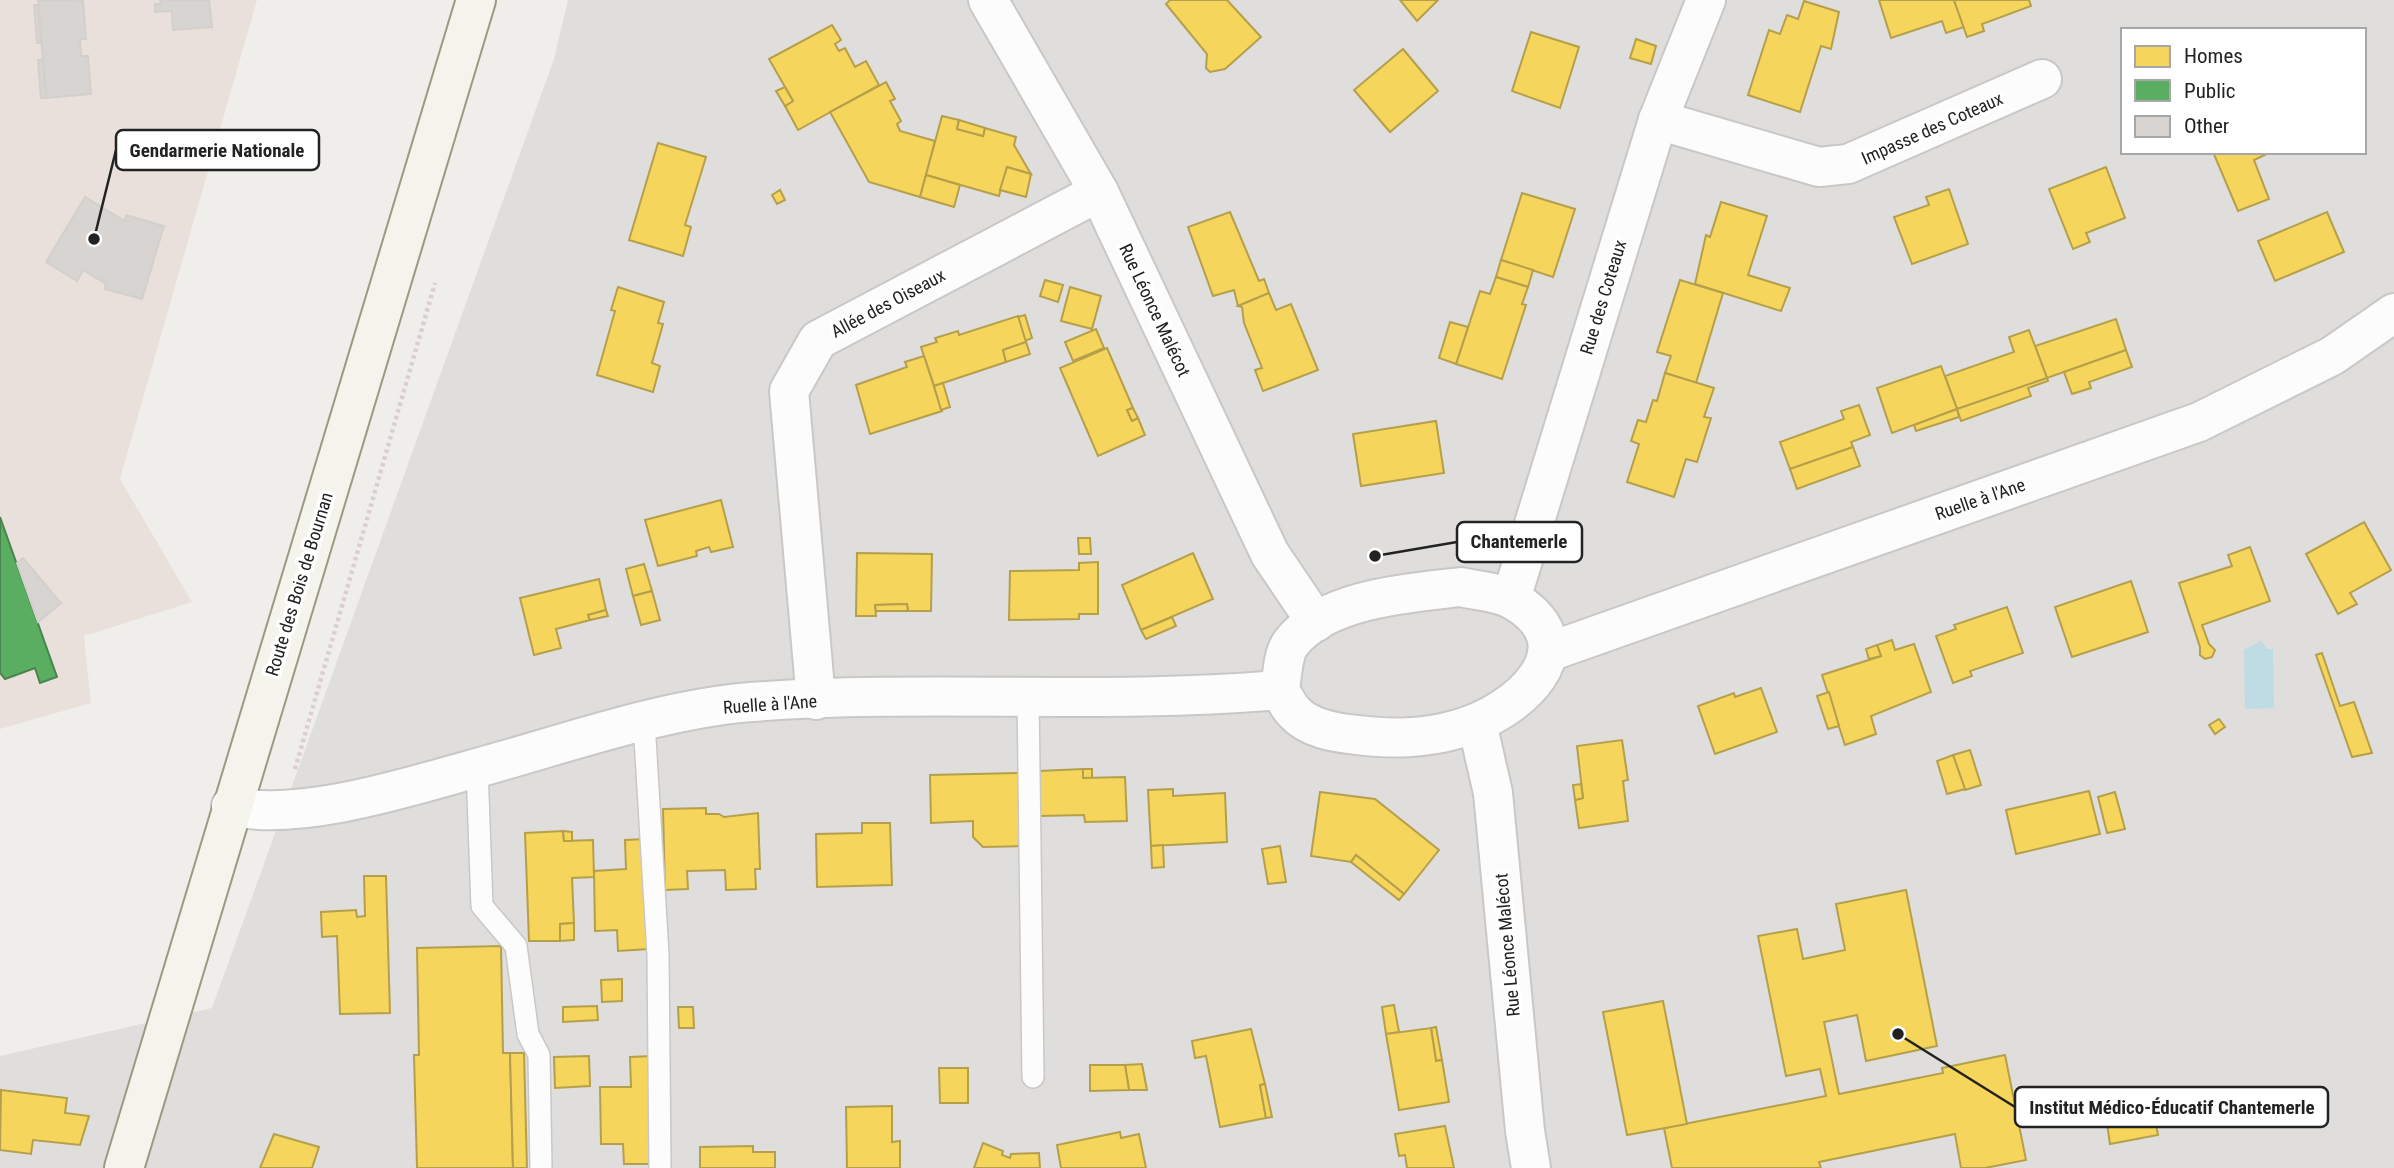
<svg xmlns="http://www.w3.org/2000/svg" width="2394" height="1168" font-family="'Roboto Condensed',sans-serif">
<style>
.residential{fill:#dfdedc;fill-rule:evenodd}
.military{fill:#eae0db}
.water{fill:#bfdbe3}
.homes{fill:#f6d55c;stroke:#b69f4b;stroke-width:2}
.public{fill:#5aae61;stroke:#49844e;stroke-width:2}
.building{fill:#d7d4d2;stroke:#d3d0cc;stroke-width:2}
.lines{fill:none;stroke-linecap:round;stroke-linejoin:round}
.lane-casing{stroke:#c9c8c7;stroke-width:24}
.street-casing{stroke:#c9c8c7;stroke-width:42}
.secondary-casing{stroke:#999a82;stroke-width:42}
.path{stroke:#dccecd;stroke-width:4.5;stroke-dasharray:3.5 3.5;stroke-linecap:butt}
.lane{stroke:#fdfcfc;stroke-width:21}
.street{stroke:#fdfcfc;stroke-width:38}
.secondary{stroke:#f4f4ed;stroke-width:38}
.labels{text-anchor:middle;dominant-baseline:central;stroke-width:7;stroke-linejoin:round;paint-order:stroke}
.street-label{font-size:18px;fill:#222;stroke:#fff}
.leader{fill:none;stroke:#222;stroke-width:2.5}
.callout-dot{fill:#222;stroke:#fff;stroke-width:2.5}
.callout{fill:#fff;stroke:#222;stroke-width:2.5}
.callout-label{font-size:19px;text-anchor:middle;font-weight:bold;fill:#222}
</style>
<rect width="100%" height="100%" fill="#f0eeeb"/>
<!-- residential -->
<path class="residential" d="M568 0H2394V1168H0V1056L212 1008 554 59ZM2123 30H2364V152H2123Z"/>
<!-- military -->
<path class="military" d="M0 0H257L120 479 192 602 84 636 91 703 0 729Z"/>
<!-- water -->
<path class="water" d="M2261 641 2267 649H2273L2274 708 2245 709 2244 650Z"/>
<!-- homes -->
<g class="homes">
<path d="M1170 0H1227L1261 37 1225 69 1210 72 1206 68 1207 54 1166 4Z"/>
<path d="M1400 0H1438L1417 21Z"/>
<path d="M1879 0H1954L1964 27 1946 33 1942 21 1891 38Z"/>
<path d="M1954 0H2029L2031 6 1982 24 1984 31 1967 37Z"/>
<path d="M1804 1 1839 12 1831 49 1821 46 1800 112 1748 95 1769 30 1780 34 1787 15 1798 19Z"/>
<path d="M832 25 841 40 835 44 839 51 845 48 855 67 866 61 879 85 798 130 785 106 793 101 769 59Z"/>
<path d="M1531 32 1579 47 1560 108 1512 91Z"/>
<path d="M1636 39 1656 46 1651 64 1630 58Z"/>
<path d="M1403 49 1438 91 1390 132 1354 90Z"/>
<path d="M886 82 895 99 890 101 901 121 897 124 900 131 935 141 920 197 869 182 830 112Z"/>
<path d="M785 87 793 101 785 106 776 91Z"/>
<path d="M942 116 959 120 957 129 983 136 985 128 1016 137 1014 145 1031 174 1007 167 999 196 926 175Z"/>
<path d="M959 120 985 128 983 136 957 129Z"/>
<path d="M658 143 706 157 685 225 691 227 683 256 629 240Z"/>
<path d="M2213 152H2271L2254 160 2269 199 2238 211Z"/>
<path d="M1007 167 1031 174 1026 197 1000 190Z"/>
<path d="M2106 167 2125 218 2086 233 2090 242 2073 249 2049 189Z"/>
<path d="M926 175 960 185 954 207 920 197Z"/>
<path d="M1949 189 1968 244 1912 264 1894 217 1929 205 1926 197Z"/>
<path d="M780 190 785 200 777 204 772 195Z"/>
<path d="M1522 193 1575 209 1553 277 1501 260Z"/>
<path d="M1721 202 1767 216 1748 275 1790 288 1781 311 1695 284 1706 235 1710 237Z"/>
<path d="M1230 212 1259 281 1264 279 1269 293 1238 306 1234 290 1213 296 1188 227Z"/>
<path d="M2327 212 2344 252 2275 281 2258 241Z"/>
<path d="M1501 260 1533 270 1528 287 1496 277Z"/>
<path d="M1496 277 1528 287 1522 304 1526 305 1502 379 1456 364 1480 291 1490 294Z"/>
<path d="M1045 280 1063 285 1058 302 1040 296Z"/>
<path d="M1680 280 1723 293 1696 383 1665 373 1671 356 1657 352Z"/>
<path d="M618 287 664 302 658 323 663 324 652 363 660 366 653 392 597 375 615 311 611 310Z"/>
<path d="M1070 287 1101 296 1092 329 1061 321Z"/>
<path d="M1269 293 1276 310 1291 304 1318 370 1263 391 1255 370 1262 368 1244 323 1242 307 1238 306Z"/>
<path d="M1025 315 1032 338 1025 341 1018 317Z"/>
<path d="M1018 316 1026 342 1003 350 1006 362 934 386 921 347 937 342 935 338 958 331 959 335Z"/>
<path d="M2116 319 2126 350 2047 378 2035 346Z"/>
<path d="M1450 322 1468 327 1456 364 1439 358Z"/>
<path d="M1096 329 1104 348 1073 361 1065 342Z"/>
<path d="M2029 330 2047 378 1957 409 1945 376 2014 352 2009 337Z"/>
<path d="M1026 342 1030 354 1006 362 1003 350Z"/>
<path d="M1107 348 1133 408 1127 410 1132 421 1138 418 1145 435 1098 456 1060 368Z"/>
<path d="M2126 350 2132 367 2089 382 2091 388 2072 394 2064 372Z"/>
<path d="M924 356 942 411 870 434 856 385 907 367 905 362Z"/>
<path d="M1941 366 1957 409 1892 433 1877 388Z"/>
<path d="M1665 373 1714 388 1704 417 1711 418 1697 462 1686 459 1674 497 1627 482 1639 444 1631 441 1638 420 1646 422 1653 400 1657 401Z"/>
<path d="M2047 378 2048 381 2028 388 2031 396 1961 421 1957 409Z"/>
<path d="M943 383 950 407 941 410 934 386Z"/>
<path d="M1859 405 1870 435 1851 442 1853 447 1790 469 1780 442 1844 419 1841 411Z"/>
<path d="M1133 408 1138 418 1132 421 1127 410Z"/>
<path d="M1957 409 1959 417 1916 431 1914 425Z"/>
<path d="M1436 421 1444 473 1361 486 1353 434Z"/>
<path d="M1853 447 1860 466 1797 489 1790 469Z"/>
<path d="M721 500 733 547 711 552 709 547 696 551 697 556 658 566 645 520Z"/>
<path d="M2364 522 2391 570 2350 593 2357 604 2338 614 2306 554Z"/>
<path d="M1078 538H1090L1091 554H1079Z"/>
<path d="M2250 547 2270 601 2202 625 2209 644 2215 650 2212 657 2205 659 2200 655V647L2179 583 2232 566 2228 555Z"/>
<path d="M857 553 932 554 931 611H908L907 604 875 605 876 616H856Z"/>
<path d="M1193 553 1213 599 1141 630 1122 585Z"/>
<path d="M1098 562V614H1079V619L1009 620 1010 571 1079 570V563Z"/>
<path d="M644 564 652 591 633 596 626 569Z"/>
<path d="M599 579 606 610 588 615 590 620 556 629 561 648 534 655 520 598Z"/>
<path d="M2131 581 2148 632 2072 657 2055 607Z"/>
<path d="M652 591 660 620 641 625 633 596Z"/>
<path d="M907 604 908 611H876L875 605Z"/>
<path d="M2007 607 2023 653 1970 671 1972 676 1953 683 1936 636 1956 629 1954 625Z"/>
<path d="M606 610 608 616 590 620 588 615Z"/>
<path d="M1172 617 1176 626 1146 639 1141 630Z"/>
<path d="M1892 640 1895 650 1914 644 1931 692 1871 716 1876 734 1845 745 1822 675 1881 656 1877 645Z"/>
<path d="M1877 645 1881 656 1869 659 1866 649Z"/>
<path d="M2322 653 2340 706 2354 702 2372 753 2352 757 2316 655Z"/>
<path d="M1761 688 1777 732 1715 754 1698 706 1734 693 1735 697Z"/>
<path d="M1829 692 1839 726 1828 729 1817 696Z"/>
<path d="M2219 719 2225 727 2215 734 2209 725Z"/>
<path d="M1622 740 1628 780 1623 781 1628 821 1579 828 1575 800 1583 798 1577 746Z"/>
<path d="M1970 750 1981 785 1965 790 1953 755Z"/>
<path d="M1953 755 1965 789 1947 794 1937 761Z"/>
<path d="M1083 769H1092V779L1083 778Z"/>
<path d="M1083 769V778L1125 777 1127 821 1085 822 1084 815 1040 816 1039 771Z"/>
<path d="M1023 773 1024 846 983 847 973 837V821L931 823 930 775Z"/>
<path d="M1581 784 1583 798 1575 800 1573 785Z"/>
<path d="M1173 789V796L1225 793 1227 842 1151 846 1148 790Z"/>
<path d="M2089 791 2100 834 2016 854 2006 810Z"/>
<path d="M1320 792 1375 799 1439 850 1404 894 1356 855 1351 862 1311 856Z"/>
<path d="M2115 792 2125 829 2107 833 2098 797Z"/>
<path d="M706 808V814H719L724 817 758 813 760 869H755L756 889 726 890 725 870 687 871 688 889 665 890 663 809Z"/>
<path d="M862 823H890L892 885 817 887 816 834 862 833Z"/>
<path d="M563 831 564 841 593 840 594 877 572 878 574 923 560 924V941H529L525 833Z"/>
<path d="M563 831 572 832V841H564Z"/>
<path d="M646 839 649 949 618 951 617 930 595 931 594 871 626 869 625 840Z"/>
<path d="M1163 845 1164 867 1152 868 1151 846Z"/>
<path d="M1280 846 1286 882 1268 884 1262 849Z"/>
<path d="M1356 855 1404 894 1399 900 1351 862Z"/>
<path d="M364 876H386L390 1013 340 1014 337 936 322 937 321 912 356 910 357 917 365 916Z"/>
<path d="M1906 890 1937 1046 1866 1061 1857 1015 1824 1022 1839 1094 1943 1073 1942 1068 2005 1055 2026 1160 1985 1168H1961L1955 1134 1819 1162 1821 1168H1672L1664 1128 1826 1096 1820 1069 1786 1076 1758 936 1797 929 1803 959 1845 950 1836 904Z"/>
<path d="M574 923V940L560 941V924Z"/>
<path d="M501 946 503 1053H510L513 1168H417L414 1055H419L417 948Z"/>
<path d="M622 979V1001L602 1002 601 980Z"/>
<path d="M1663 1001 1687 1124 1627 1135 1603 1012Z"/>
<path d="M1394 1005 1399 1032 1386 1034 1382 1007Z"/>
<path d="M597 1006 598 1020 563 1022V1007Z"/>
<path d="M678 1007H693L694 1028H679Z"/>
<path d="M1436 1027 1442 1060 1436 1061 1431 1028Z"/>
<path d="M1431 1028 1436 1061 1442 1060 1449 1102 1399 1110 1386 1034Z"/>
<path d="M1251 1029 1265 1084 1260 1085 1266 1118 1220 1127 1206 1056 1195 1058 1192 1041Z"/>
<path d="M510 1053H524L527 1168H513Z"/>
<path d="M589 1056 590 1086 555 1088 554 1057Z"/>
<path d="M651 1056 654 1164H624L623 1144H601L600 1087H631L630 1057Z"/>
<path d="M1142 1064 1147 1090H1129L1125 1065Z"/>
<path d="M1090 1065H1125L1129 1090 1090 1091Z"/>
<path d="M939 1068H968V1103H940Z"/>
<path d="M1265 1084 1272 1117 1266 1118 1260 1085Z"/>
<path d="M1 1090 67 1098 65 1113 89 1116 80 1145 33 1140 31 1154 0 1150Z"/>
<path d="M892 1106V1142L900 1141V1168H847L846 1107Z"/>
<path d="M2153 1108 2158 1135 2110 1144 2106 1117Z"/>
<path d="M1445 1126 1454 1168H1407L1405 1155 1399 1156 1395 1134Z"/>
<path d="M1120 1132 1121 1138 1139 1134 1146 1168H1061L1057 1145Z"/>
<path d="M274 1134 319 1147 312 1168H260Z"/>
<path d="M983 1143 1003 1151 1002 1155 1010 1158 1011 1154 1039 1153 1040 1168H974Z"/>
<path d="M753 1146V1152H775V1168H700V1147Z"/>
</g>
<!-- public -->
<path class="public" d="M0 517 57 677 40 683 35 668 5 679 0 673Z"/>
<!-- building -->
<g class="building">
<path d="M38 0 83 1 86 39H80L81 56H88L91 94 46 98Z"/>
<path d="M160 0H209L212 27 173 30 172 11 155 12V4H161Z"/>
<path d="M34 5H38L41 43H37Z"/>
<path d="M38 60H43L46 98H41Z"/>
<path d="M85 197 125 221 126 215 164 226 142 299 105 289 106 284 83 270 77 281 46 262Z"/>
<path d="M23 558 61 603 38 622 17 563Z"/>
</g>
<g class="lines">
<defs>
<g id="lane">
<path d="M1028 695 1033 1077"/>
<path d="M644 722 658 954 660 1168"/>
<path d="M477 768 482 906 516 946 528 1034 539 1055 541 1168"/>
</g>
<g id="street">
<path d="M988 0 1099 192 1270 554 1316 622"/>
<path d="M1658 120 1819 167 1848 164 2042 79"/>
<path d="M1461 587C1477 591 1499 592 1513 600 1593 647 1517 713 1458 729 1424 739 1392 739 1357 735 1336 733 1309 729 1294 712 1288 706 1284 697 1280 690 1282 677 1283 653 1291 643 1326 598 1409 593 1461 587Z"/>
<path d="M1511 599 1658 120 1706 0"/>
<path d="M1549 652 2199 422 2332 356 2394 313"/>
<path d="M816 700 789 391 818 340 1099 192"/>
<path d="M1477 723 1493 793 1525 1131 1531 1168"/>
<path d="M231 806C295 822 402 789 466 771 556 747 660 709 751 702 927 689 1104 705 1280 690"/>
</g>
<path id="secondary" d="M124 1168 476 0"/>
</defs>
<!-- lane casing -->
<use href="#lane" class="lane-casing"/>
<!-- street casing -->
<use href="#street" class="street-casing"/>
<!-- secondary casing -->
<use href="#secondary" class="secondary-casing"/>
<!-- path -->
<path class="path" d="M295 769 435 283"/>
<!-- lane -->
<use href="#lane" class="lane"/>
<!-- street -->
<use href="#street" class="street"/>
<!-- secondary -->
<use href="#secondary" class="secondary"/>
</g>
<g class="labels">
<!-- street labels -->
<g class="street-label">
<text transform="translate(1932 128) rotate(-24)">Impasse des Coteaux</text>
<text transform="translate(1603 297) rotate(-73)">Rue des Coteaux</text>
<text transform="translate(888 303) rotate(-28)">Allée des Oiseaux</text>
<text transform="translate(1155 310) rotate(65)">Rue Léonce Malécot</text>
<text transform="translate(1980 499) rotate(-19)">Ruelle à l'Ane</text>
<text transform="translate(299 584) rotate(-73)">Route des Bois de Bournan</text>
<text transform="translate(770 704) rotate(-4)">Ruelle à l'Ane</text>
<text transform="translate(1507 945) rotate(-95)">Rue Léonce Malécot</text>
</g>
</g>
<!-- callouts -->
<path class="leader" d="M94 239L116 150M1375 556L1457 542M1898 1034L2015 1107"/>
<g class="callout-dot">
<circle cx="94" cy="239" r="7"/>
<circle cx="1375" cy="556" r="7"/>
<circle cx="1898" cy="1034" r="7"/>
</g>
<g class="callout">
<rect x="116" y="130" width="203" height="40" rx="7"/>
<rect x="1457" y="522" width="125" height="40" rx="7"/>
<rect x="2015" y="1087" width="313" height="40" rx="7"/>
</g>
<g class="callout-label">
<text x="217" y="157">Gendarmerie Nationale</text>
<text x="1519" y="548">Chantemerle</text>
<text x="2172" y="1114">Institut Médico-Éducatif Chantemerle</text>
</g>
<!-- legend -->
<rect x="2121" y="28" width="245" height="126" fill="#ffffff" stroke="#a7a7a7" stroke-width="2"/>
<rect x="2135" y="46" width="35" height="21" fill="#f6d55c" stroke="#a7a7a7" stroke-width="2"/>
<text x="2184" y="63" font-size="21" fill="#222222">Homes</text>
<rect x="2135" y="80" width="35" height="21" fill="#5aae61" stroke="#a7a7a7" stroke-width="2"/>
<text x="2184" y="98" font-size="21" fill="#222222">Public</text>
<rect x="2135" y="116" width="35" height="21" fill="#d7d4d2" stroke="#a7a7a7" stroke-width="2"/>
<text x="2184" y="133" font-size="21" fill="#222222">Other</text>
</svg>
